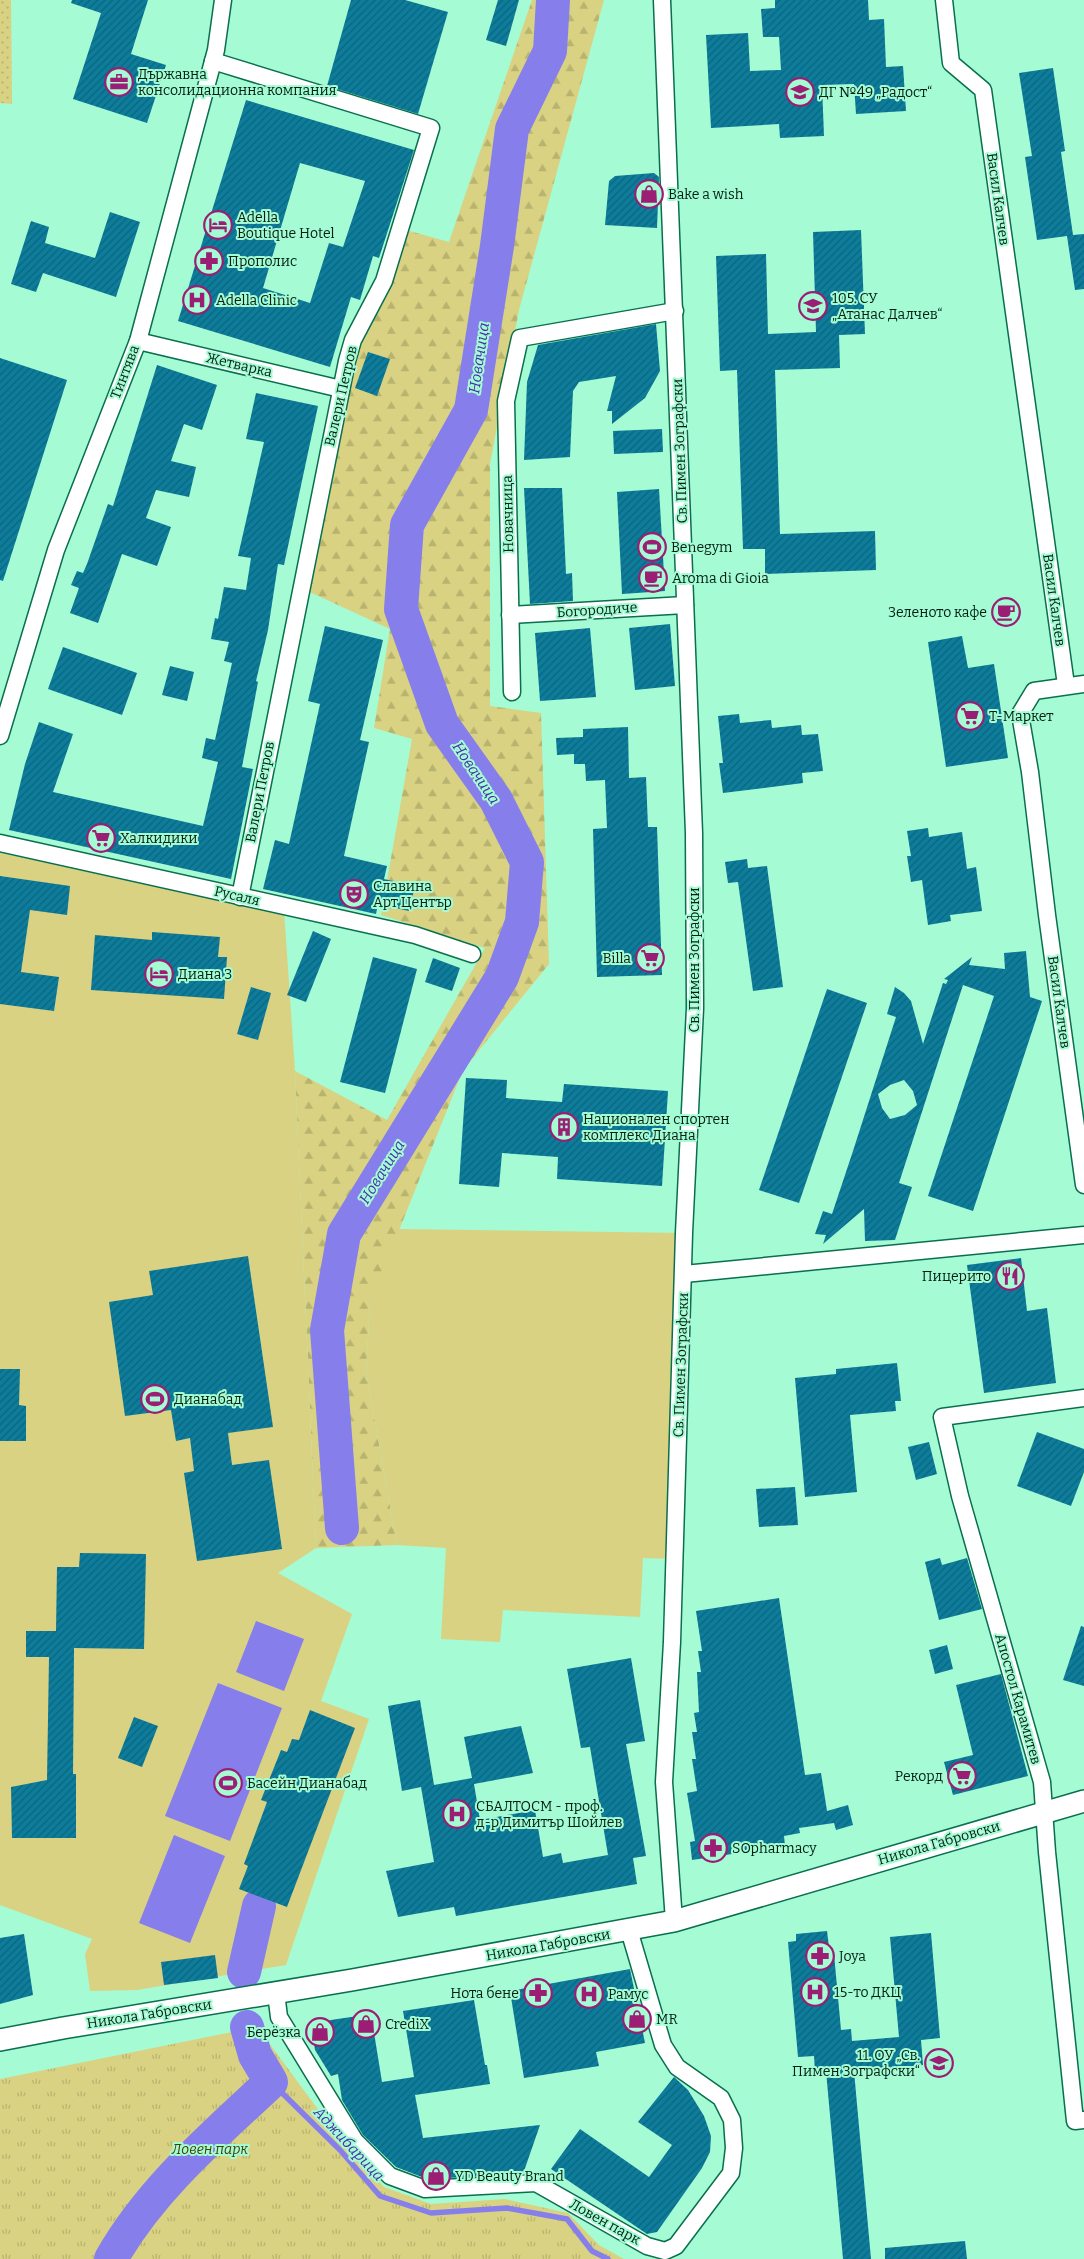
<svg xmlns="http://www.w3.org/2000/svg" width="1084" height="2259" font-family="Bitter,serif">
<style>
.grass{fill:url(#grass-dots)}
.forest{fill:url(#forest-firs)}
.park{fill:url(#park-tufts)}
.pitch{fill:#d9d282}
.water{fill:#867feb}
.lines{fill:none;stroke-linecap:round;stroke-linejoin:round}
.stream{stroke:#867feb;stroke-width:5.5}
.river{stroke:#867feb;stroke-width:34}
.building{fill:url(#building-hatch);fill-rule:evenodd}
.minor-casing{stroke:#096f4e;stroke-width:19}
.tertiary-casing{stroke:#096f4e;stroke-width:24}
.minor{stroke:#fff;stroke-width:16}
.tertiary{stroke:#fff;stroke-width:21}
.labels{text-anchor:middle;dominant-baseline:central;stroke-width:4;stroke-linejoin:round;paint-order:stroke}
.poi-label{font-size:14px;fill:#002013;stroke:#a5fbd4;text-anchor:start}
.street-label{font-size:14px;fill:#002013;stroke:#a5fbd4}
.park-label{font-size:14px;font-style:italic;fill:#454003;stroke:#a5fbd4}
.water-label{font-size:15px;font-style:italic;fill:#472eab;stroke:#a5fbd4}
</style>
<defs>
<pattern id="grass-dots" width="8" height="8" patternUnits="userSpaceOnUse" patternTransform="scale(1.25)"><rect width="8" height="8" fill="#d9d282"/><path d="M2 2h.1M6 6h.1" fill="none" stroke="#b8b46f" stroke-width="1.8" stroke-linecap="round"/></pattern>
<pattern id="forest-firs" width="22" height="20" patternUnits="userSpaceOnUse" patternTransform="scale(1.25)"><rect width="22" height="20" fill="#d9d282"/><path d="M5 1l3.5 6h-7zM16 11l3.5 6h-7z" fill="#b8b46f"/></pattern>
<pattern id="park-tufts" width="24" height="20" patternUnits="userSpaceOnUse" patternTransform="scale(1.25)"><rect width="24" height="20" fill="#d9d282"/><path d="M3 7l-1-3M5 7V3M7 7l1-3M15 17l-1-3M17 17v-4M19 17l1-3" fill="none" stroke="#b8b46f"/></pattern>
<pattern id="building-hatch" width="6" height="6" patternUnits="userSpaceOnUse" patternTransform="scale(1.25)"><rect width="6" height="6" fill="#0e7c9b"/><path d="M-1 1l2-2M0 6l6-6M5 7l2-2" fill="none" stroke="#0b657d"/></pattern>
</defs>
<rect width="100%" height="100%" fill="#a5fbd4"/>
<!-- grass -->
<path class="grass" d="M0 0H11L12 104 0 103Z"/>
<!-- forest -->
<path class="forest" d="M532 0H604L519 310 490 464V706L541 713 549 964 463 1070 370 1303 366 1371 397 1545 316 1548 295 1071 387 1120 485 948 381 915 412 739 374 728 390 629 301 588 341 389 399 228 449 242Z"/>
<!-- park -->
<path class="park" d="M242 2030 269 2043 334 2131 384 2187 431 2204 505 2199 568 2213 599 2245 624 2259H0V2079Z"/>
<!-- pitch -->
<g class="pitch">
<path d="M0 853 284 910 295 1071 316 1548 278 1573 352 1614 321 1701 369 1719 286 1965 137 1990 90 1991 85 1954 92 1939 0 1905Z"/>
<path d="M398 1229 684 1233 675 1559 643 1558 640 1617 503 1610 500 1642 441 1639 446 1548 397 1545 366 1371 370 1303Z"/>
</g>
<!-- water -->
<g class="water">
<path d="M256 1621 304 1639 284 1691 236 1672Z"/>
<path d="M218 1683 282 1708 230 1841 165 1816Z"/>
<path d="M174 1835 225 1856 190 1943 139 1923Z"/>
</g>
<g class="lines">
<!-- stream -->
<path class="stream" d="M271 2082 340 2150 380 2196 431 2213 507 2208 567 2219 592 2251 608 2259"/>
<!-- river -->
<g class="river">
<path d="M342 1528 327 1330 344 1234 502 977 522 922 527 862 496 800 442 724 401 609 407 525 471 410 497 246 512 129 550 51 553 0"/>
<path d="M244 1972 259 1906"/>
<path d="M111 2259C150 2190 213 2136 271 2082L255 2055 247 2027"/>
</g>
</g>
<!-- building -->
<g class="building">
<path d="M72 0H148L131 54 166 65 147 123 73 99 101 13 71 3Z"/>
<path d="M351 0H405L448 12 418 114 327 86Z"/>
<path d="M498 0H519L506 46 486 40Z"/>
<path d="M775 0H868L869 20 884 19 886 67 903 66 906 111 856 114 854 84 822 85 824 136 780 138 779 124 711 128 706 35 748 33 750 71 781 70 779 37H763L761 9 775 8Z"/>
<path d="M1053 68 1065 151 1061 152 1073 235 1084 234V289L1075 290 1067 236 1037 240 1025 157 1032 156 1019 73Z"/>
<path d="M246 100 414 150 379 258 373 256 360 300 351 297 330 367 178 321ZM300 163 365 181 343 247 329 243 310 303 263 288Z"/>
<path d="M654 173 659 177 657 228 605 225 609 181 615 176Z"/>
<path d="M110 212 140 222 116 297 43 273 36 292 11 284 31 221 49 227 45 243 95 258Z"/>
<path d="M861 230 865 334 839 335 840 368 775 370 780 534 875 531 876 570 765 574V549H743L737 370 720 371 716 256 766 254 768 334 816 332 813 232Z"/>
<path d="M656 324 660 371 645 398 612 424V411H607L616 376 579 382 573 391 570 457 524 460 527 382 538 345Z"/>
<path d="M368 352 390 359 377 396 355 388Z"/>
<path d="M0 358 67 380 3 581 0 580Z"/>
<path d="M157 365 217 385 202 430 184 424 171 461 196 467 189 497 156 490 146 518 171 527 157 566 122 554 98 623 70 613 79 588 71 585 77 571 83 573 87 564 108 504 113 506Z"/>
<path d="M256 393 318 406 284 565 278 564 268 630 256 681 258 682 242 767 253 769 231 879 9 830 25 764 39 722 73 734 53 792 203 826 218 762 202 758 206 738 215 740 232 663 224 661 229 642 211 639 215 618 218 619 224 587 246 590 251 558 238 556 264 442 246 439Z"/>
<path d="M662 429 663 452 614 454 613 431Z"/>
<path d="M524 488H562L566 574 572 573 573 601 530 604Z"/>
<path d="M659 489 665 591 622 594 617 492Z"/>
<path d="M670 624 675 686 635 690 629 628Z"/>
<path d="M325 626 383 640 360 740 369 742 344 856 387 866 384 879 415 886 409 911 378 904 376 914 263 889 275 840 289 844 320 704 308 701Z"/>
<path d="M590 628 596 697 540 701 535 633Z"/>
<path d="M962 636 968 668 994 664 1008 758 946 767 928 642Z"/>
<path d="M63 647 137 673 122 715 48 689Z"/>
<path d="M170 666 194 672 187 701 162 695Z"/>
<path d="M739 714 740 723 771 720 772 728 801 725 802 735 818 734 823 771 802 773 803 783 723 793 719 763H723L718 716Z"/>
<path d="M628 727 629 778 646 777 648 827H657L662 975 597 977 593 829 607 828 605 780 586 781 585 764H574V754L557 755 556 738 583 737V729Z"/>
<path d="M928 828 929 837 962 832 967 869 976 867 982 911 950 915 951 921 928 925 922 880 911 882 907 856H911L907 831Z"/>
<path d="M747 859 748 868 767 866 783 987 753 991 738 882 728 883 725 862Z"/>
<path d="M0 876 70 886 67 915 30 910 21 972 59 977 54 1011 0 1004Z"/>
<path d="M313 931 331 939 306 1002 287 995Z"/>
<path d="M152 932 220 937 218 957H227L224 999 91 990 95 935 152 940Z"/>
<path d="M1026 951 1030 997 1042 1001 973 1211 928 1196 994 996 963 985 899 1183 912 1187 895 1240 865 1241 864 1209 823 1244 826 1235 815 1234 823 1211 832 1214 853 1151 896 1017 887 1014 895 987 904 993 911 1001 923 1044 943 983 946 984 948 980 944 979 972 957 969 965 1005 969 1004 953ZM904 1080 913 1091 917 1105 905 1115 890 1119 882 1108 878 1094 890 1085Z"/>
<path d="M373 957 417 969 385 1093 340 1082Z"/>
<path d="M433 958 460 968 452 991 425 982Z"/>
<path d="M251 987 271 993 258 1040 237 1034Z"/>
<path d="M827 989 867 1003 799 1203 759 1190Z"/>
<path d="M466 1078 507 1080 506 1098 562 1102 564 1084 668 1091 662 1186 557 1179 558 1157 502 1153 499 1187 459 1184Z"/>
<path d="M248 1256 273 1427 228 1433 232 1465 269 1460 282 1549 197 1561 184 1473 194 1471 190 1438 176 1441 171 1410 125 1416 109 1302 153 1295 149 1271Z"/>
<path d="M1021 1258 1027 1311 1047 1308 1056 1383 984 1393 967 1265Z"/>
<path d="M897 1363 901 1401H895L896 1411 850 1415 857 1492 805 1497 795 1378 836 1374V1369Z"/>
<path d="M0 1369H20L19 1405 26 1406V1441H0Z"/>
<path d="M1037 1432 1084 1449V1472L1071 1506 1017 1486Z"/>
<path d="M929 1442 937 1474 916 1480 908 1447Z"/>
<path d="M795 1487 798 1525 759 1527 756 1489Z"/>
<path d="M80 1553 146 1554 144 1649 74 1648 73 1774H76V1838H12L11 1787 47 1780 49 1657H26V1631H56L57 1567H79Z"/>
<path d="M940 1558 942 1565 967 1558 982 1609 939 1620 925 1562Z"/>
<path d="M779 1598 805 1775 821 1773 827 1811 848 1805 853 1825 836 1830 834 1823 799 1828 800 1833 784 1836 785 1846 692 1860 690 1842 695 1841 687 1793 697 1791 692 1759H696L692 1732H697L694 1713 699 1712 697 1672H701L698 1651H702L696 1611Z"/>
<path d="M1081 1626 1084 1627V1686L1063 1680Z"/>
<path d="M947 1645 953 1669 935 1674 929 1650Z"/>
<path d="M631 1658 645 1741 626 1744 646 1856 633 1858 637 1884 456 1916 454 1907 398 1917 386 1871 434 1862 421 1787 402 1791 388 1706 420 1700 434 1785 423 1787 472 1778 464 1737 521 1726 533 1773 474 1784 480 1820 535 1810 543 1857 561 1853 563 1863 608 1855 590 1747 581 1748 567 1669Z"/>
<path d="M1001 1674 1028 1776 953 1795 944 1762 973 1755 956 1685Z"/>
<path d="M310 1710 355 1728 287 1907 239 1889 248 1866 244 1864 267 1802 261 1800 281 1750 287 1752 292 1739 299 1740Z"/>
<path d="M134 1717 158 1726 142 1767 118 1758Z"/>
<path d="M827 1931 830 1955 834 1954 841 2030 851 2029 852 2041 899 2037 890 1937 931 1933 940 2038 921 2040 923 2065 854 2071 871 2259H843L826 2071 815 2072 814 2056 798 2057 788 1942 796 1941V1934Z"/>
<path d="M24 1934 33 1995 0 2004V1938Z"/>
<path d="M215 1955 218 1978 164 1985 161 1962Z"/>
<path d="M630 1969 645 2043 596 2052 599 2066 524 2078 510 1991Z"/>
<path d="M474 2000 485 2065H487L490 2084 415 2095 423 2138 540 2125 523 2174 427 2179 396 2167 363 2135 342 2100 338 2074 331 2076 315 2050 311 2023 371 2014 382 2082 414 2077 403 2011Z"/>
<path d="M674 2077 688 2090 704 2116 711 2136 710 2152 702 2168 657 2232 647 2234 551 2169 580 2129 649 2177 672 2145 638 2122Z"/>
<path d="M965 2241 967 2259H885V2248Z"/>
</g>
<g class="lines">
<defs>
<g id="minor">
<path d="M662 0 694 833 695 1008 684 1233 672 1642 664 1782 674 1921"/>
<path d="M944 0 951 63 983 90 1066 685"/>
<path d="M213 61 431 128 384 281 353 340 347 361 240 897"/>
<path d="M138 341 341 389"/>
<path d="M510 615 685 605"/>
<path d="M1084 684 1034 691 1020 714 1030 772 1047 915 1084 1185"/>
<path d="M512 692 506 401 520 338 675 311"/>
<path d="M0 736 56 550 138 341 216 50 223 0"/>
<path d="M0 843 415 935 472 954"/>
<path d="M684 1274 1084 1235"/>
<path d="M1084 1398 942 1417 960 1496 1042 1782 1047 1852 1075 2121 1084 2120"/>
<path d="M276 1993 279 2017 355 2141 390 2176 425 2189 536 2183 647 2246 665 2251 676 2246 731 2173 734 2148 732 2120 721 2098 677 2067 663 2045 629 1930"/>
</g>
<path id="tertiary" d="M0 2040 63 2028 352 1980 674 1921 1084 1801"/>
</defs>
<!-- minor casing -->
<use href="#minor" class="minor-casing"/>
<!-- tertiary casing -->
<use href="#tertiary" class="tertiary-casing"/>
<!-- minor -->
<use href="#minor" class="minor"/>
<!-- tertiary -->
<use href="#tertiary" class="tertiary"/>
</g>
<!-- icons -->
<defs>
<symbol id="office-ring" viewBox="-11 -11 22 22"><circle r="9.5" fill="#a5fbd4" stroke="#9b1d74" stroke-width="1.5"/><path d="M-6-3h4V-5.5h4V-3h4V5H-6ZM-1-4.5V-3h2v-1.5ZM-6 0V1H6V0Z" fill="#9b1d74"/></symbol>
<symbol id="school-ring" viewBox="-11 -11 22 22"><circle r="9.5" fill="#a5fbd4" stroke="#9b1d74" stroke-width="1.5"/><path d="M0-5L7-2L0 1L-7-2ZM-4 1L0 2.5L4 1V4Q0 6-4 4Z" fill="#9b1d74"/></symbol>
<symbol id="shop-ring" viewBox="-11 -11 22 22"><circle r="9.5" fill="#a5fbd4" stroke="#9b1d74" stroke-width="1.5"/><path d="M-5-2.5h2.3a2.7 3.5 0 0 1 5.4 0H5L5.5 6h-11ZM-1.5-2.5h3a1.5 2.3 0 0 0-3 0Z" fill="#9b1d74"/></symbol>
<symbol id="hotel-ring" viewBox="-11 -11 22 22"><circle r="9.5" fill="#a5fbd4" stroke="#9b1d74" stroke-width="1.5"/><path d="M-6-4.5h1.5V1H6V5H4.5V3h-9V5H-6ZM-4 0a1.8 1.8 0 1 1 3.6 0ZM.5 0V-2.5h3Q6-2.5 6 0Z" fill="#9b1d74"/></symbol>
<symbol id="pharmacy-ring" viewBox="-11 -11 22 22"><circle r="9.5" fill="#a5fbd4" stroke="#9b1d74" stroke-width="1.5"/><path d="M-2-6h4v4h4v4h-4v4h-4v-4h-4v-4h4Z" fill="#9b1d74"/></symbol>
<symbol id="hospital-ring" viewBox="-11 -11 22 22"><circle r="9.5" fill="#a5fbd4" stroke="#9b1d74" stroke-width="1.5"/><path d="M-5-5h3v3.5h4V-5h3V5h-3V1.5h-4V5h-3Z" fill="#9b1d74"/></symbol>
<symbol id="stadium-ring" viewBox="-11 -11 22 22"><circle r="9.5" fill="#a5fbd4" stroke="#9b1d74" stroke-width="1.5"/><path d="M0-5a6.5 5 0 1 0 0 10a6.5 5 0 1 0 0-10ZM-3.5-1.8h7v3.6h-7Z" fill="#9b1d74"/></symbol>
<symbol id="cafe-ring" viewBox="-11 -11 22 22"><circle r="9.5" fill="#a5fbd4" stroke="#9b1d74" stroke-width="1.5"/><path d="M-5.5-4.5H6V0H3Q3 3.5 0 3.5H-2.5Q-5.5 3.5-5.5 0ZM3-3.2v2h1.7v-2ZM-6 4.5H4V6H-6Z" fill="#9b1d74"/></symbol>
<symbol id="supermarket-ring" viewBox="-11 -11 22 22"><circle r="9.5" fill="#a5fbd4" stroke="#9b1d74" stroke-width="1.5"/><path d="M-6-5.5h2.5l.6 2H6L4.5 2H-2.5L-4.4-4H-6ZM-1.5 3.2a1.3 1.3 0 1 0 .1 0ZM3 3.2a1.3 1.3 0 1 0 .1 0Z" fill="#9b1d74"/></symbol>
<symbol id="theatre-ring" viewBox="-11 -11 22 22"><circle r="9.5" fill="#a5fbd4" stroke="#9b1d74" stroke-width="1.5"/><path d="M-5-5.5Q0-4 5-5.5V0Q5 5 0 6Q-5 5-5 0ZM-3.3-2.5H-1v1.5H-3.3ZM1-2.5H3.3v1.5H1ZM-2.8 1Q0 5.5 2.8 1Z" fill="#9b1d74"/></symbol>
<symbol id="building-ring" viewBox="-11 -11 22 22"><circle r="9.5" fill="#a5fbd4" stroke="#9b1d74" stroke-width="1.5"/><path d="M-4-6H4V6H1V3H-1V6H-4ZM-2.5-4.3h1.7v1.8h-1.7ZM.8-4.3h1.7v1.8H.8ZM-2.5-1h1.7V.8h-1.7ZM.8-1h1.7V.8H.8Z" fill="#9b1d74"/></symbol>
<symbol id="restaurant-ring" viewBox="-11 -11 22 22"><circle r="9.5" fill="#a5fbd4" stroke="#9b1d74" stroke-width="1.5"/><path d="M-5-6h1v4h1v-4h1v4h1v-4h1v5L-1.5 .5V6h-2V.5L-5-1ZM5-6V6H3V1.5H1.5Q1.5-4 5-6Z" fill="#9b1d74"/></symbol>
</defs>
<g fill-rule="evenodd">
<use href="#office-ring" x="103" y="66" width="32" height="32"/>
<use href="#school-ring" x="784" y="76" width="32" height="32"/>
<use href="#shop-ring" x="633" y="178" width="32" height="32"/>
<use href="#hotel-ring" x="202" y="209" width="32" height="32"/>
<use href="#pharmacy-ring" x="193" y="245" width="32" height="32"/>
<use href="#hospital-ring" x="181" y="284" width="32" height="32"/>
<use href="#school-ring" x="797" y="290" width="32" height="32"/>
<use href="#stadium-ring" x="636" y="531" width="32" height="32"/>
<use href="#cafe-ring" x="637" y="562" width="32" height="32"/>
<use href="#cafe-ring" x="990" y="596" width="32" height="32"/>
<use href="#supermarket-ring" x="954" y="700" width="32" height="32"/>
<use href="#supermarket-ring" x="85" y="822" width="32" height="32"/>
<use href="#theatre-ring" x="338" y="878" width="32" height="32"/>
<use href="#supermarket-ring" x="634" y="942" width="32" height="32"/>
<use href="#hotel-ring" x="143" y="958" width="32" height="32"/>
<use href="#building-ring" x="548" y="1111" width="32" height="32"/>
<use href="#restaurant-ring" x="994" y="1260" width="32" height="32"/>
<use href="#stadium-ring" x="139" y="1383" width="32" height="32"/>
<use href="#supermarket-ring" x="946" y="1760" width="32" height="32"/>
<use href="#stadium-ring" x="212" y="1767" width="32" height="32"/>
<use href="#hospital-ring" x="441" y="1798" width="32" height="32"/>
<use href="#pharmacy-ring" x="697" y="1832" width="32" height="32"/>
<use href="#pharmacy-ring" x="804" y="1940" width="32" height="32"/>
<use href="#hospital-ring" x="799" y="1976" width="32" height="32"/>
<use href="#pharmacy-ring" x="522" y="1977" width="32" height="32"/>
<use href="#hospital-ring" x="573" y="1978" width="32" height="32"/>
<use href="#shop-ring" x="621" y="2003" width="32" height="32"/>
<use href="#shop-ring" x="350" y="2008" width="32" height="32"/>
<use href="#shop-ring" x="304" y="2016" width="32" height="32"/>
<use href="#school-ring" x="923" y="2047" width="32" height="32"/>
<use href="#shop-ring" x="420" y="2160" width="32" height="32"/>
</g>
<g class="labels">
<!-- poi labels -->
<g class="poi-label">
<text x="138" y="74">Държавна<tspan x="138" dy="16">консолидационна компания</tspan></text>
<text x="819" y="92">ДГ №49 „Радост“</text>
<text x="668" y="194">Bake a wish</text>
<text x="237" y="217">Adella<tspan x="237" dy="16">Boutique Hotel</tspan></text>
<text x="228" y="261">Прополис</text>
<text x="832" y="298">105. СУ<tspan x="832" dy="16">„Атанас Далчев“</tspan></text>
<text x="216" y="300">Adella Clinic</text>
<text x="671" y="547">Benegym</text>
<text x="672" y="578">Aroma di Gioia</text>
<text x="987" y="612" text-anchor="end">Зеленото кафе</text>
<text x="989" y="716">Т-Маркет</text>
<text x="120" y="838">Халкидики</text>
<text x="373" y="886">Славина<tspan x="373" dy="16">Арт Център</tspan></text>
<text x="631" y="958" text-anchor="end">Billa</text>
<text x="178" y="974">Диана 3</text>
<text x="583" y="1119">Национален спортен<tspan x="583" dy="16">комплекс Диана</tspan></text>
<text x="991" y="1276" text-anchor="end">Пицерито</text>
<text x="174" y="1399">Дианабад</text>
<text x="943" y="1776" text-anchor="end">Рекорд</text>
<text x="247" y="1783">Басейн Дианабад</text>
<text x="476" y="1806">СБАЛТОСМ - проф.<tspan x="476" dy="16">д-р Димитър Шойлев</tspan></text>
<text x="732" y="1848">SOpharmacy</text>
<text x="839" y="1956">Joya</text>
<text x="834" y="1992">15-то ДКЦ</text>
<text x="519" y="1993" text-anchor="end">Нота бене</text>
<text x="608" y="1994">Рамус</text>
<text x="656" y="2019">MR</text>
<text x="385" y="2024">CrediX</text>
<text x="301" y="2032" text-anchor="end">Берёзка</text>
<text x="920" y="2055" text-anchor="end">11. ОУ „Св.<tspan x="920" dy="16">Пимен Зографски“</tspan></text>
<text x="455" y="2176">YD Beauty Brand</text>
</g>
<!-- street labels -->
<g class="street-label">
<text transform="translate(998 199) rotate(82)">Васил Калчев</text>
<text transform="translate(239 365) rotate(13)">Жетварка</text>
<text transform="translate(125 372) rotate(-69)">Тинтява</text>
<text transform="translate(341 396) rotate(-77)">Валери Петров</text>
<text transform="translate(680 451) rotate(-92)">Св. Пимен Зографски</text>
<text transform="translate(508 514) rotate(-91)">Новачница</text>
<text transform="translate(1054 600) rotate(82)">Васил Калчев</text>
<text transform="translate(597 610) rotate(-4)">Богородиче</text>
<text transform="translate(260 792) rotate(-79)">Валери Петров</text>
<text transform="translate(237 896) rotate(13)">Русаля</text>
<text transform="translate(694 960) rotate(-90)">Св. Пимен Зографски</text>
<text transform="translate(1059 1002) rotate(82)">Васил Калчев</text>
<text transform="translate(681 1365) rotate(-88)">Св. Пимен Зографски</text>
<text transform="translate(1018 1699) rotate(74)">Апостол Карамитев</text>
<text transform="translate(939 1843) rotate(-16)">Никола Габровски</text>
<text transform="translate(548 1945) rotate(-10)">Никола Габровски</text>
<text transform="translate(149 2014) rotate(-9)">Никола Габровски</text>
<text transform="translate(605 2222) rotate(29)">Ловен парк</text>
</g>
<!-- park labels -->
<g class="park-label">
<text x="210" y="2149">Ловен парк</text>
</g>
<!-- water labels -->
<g class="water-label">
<text transform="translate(479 358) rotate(-82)">Новачица</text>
<text transform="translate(476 773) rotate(56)">Новачица</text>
<text transform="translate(382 1172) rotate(-58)">Новачица</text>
<text transform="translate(349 2144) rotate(47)">Аджибарица</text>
</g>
</g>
</svg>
